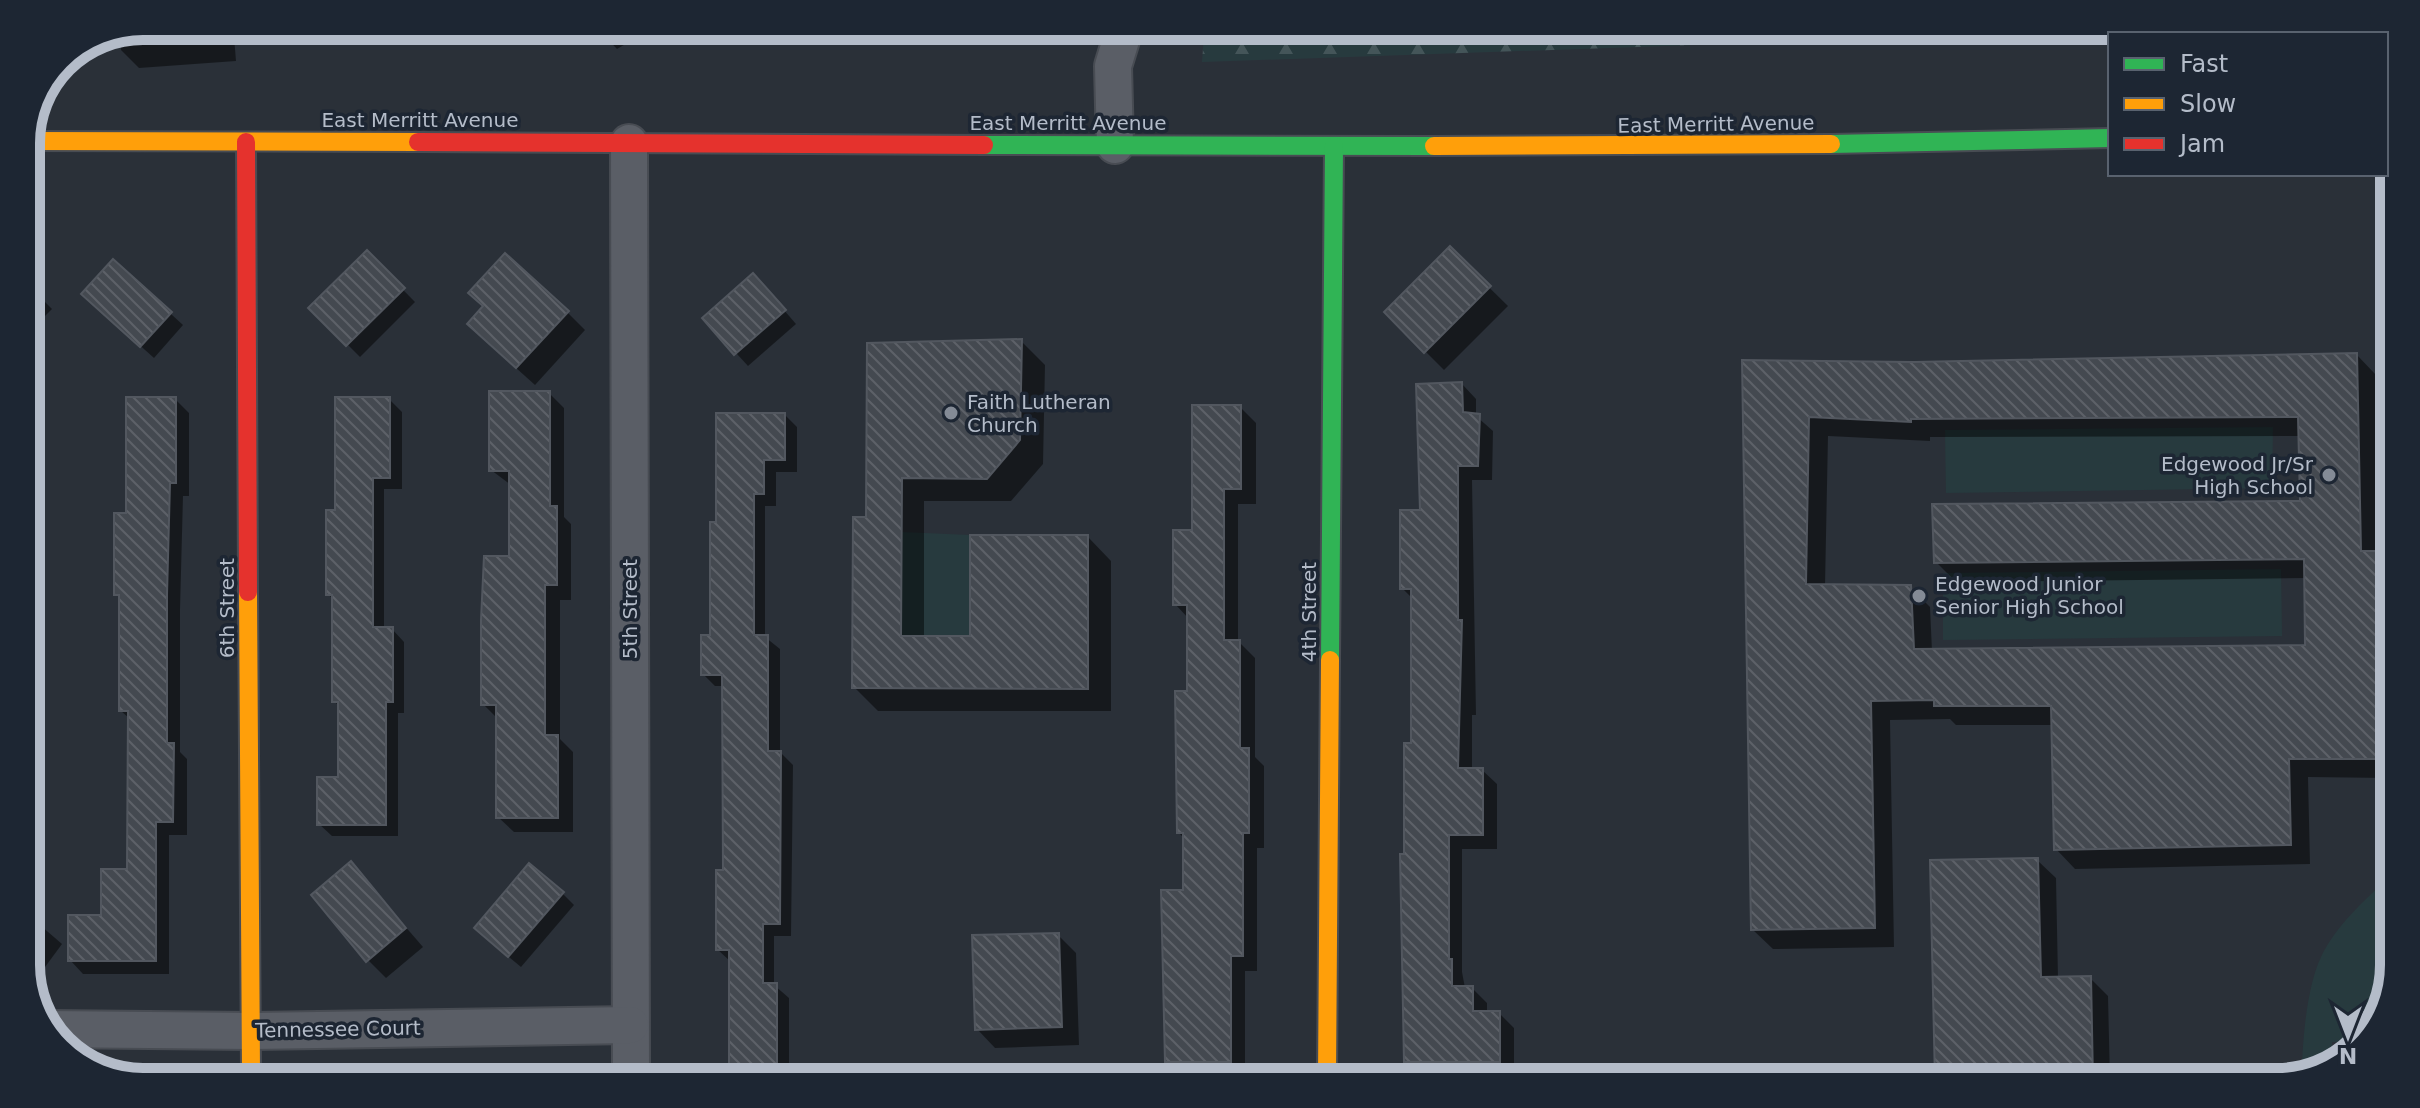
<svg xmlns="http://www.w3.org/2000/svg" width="2420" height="1108" font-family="'DejaVu Sans',sans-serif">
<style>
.green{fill:#273a3e}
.forest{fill:url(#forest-firs)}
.shadow{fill:#0007;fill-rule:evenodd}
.building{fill:url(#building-back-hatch);stroke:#52575f;stroke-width:2;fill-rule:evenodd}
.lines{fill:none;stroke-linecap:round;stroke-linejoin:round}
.street-casing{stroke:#484c53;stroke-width:40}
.fast-casing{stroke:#484c53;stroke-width:22}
.slow-casing{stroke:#484c53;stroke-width:22}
.jam-casing{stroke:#484c53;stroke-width:22}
.street{stroke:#5a5e66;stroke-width:36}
.fast{stroke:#30b455;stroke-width:18}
.slow{stroke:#ff9f0a;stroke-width:18}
.jam{stroke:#e5322d;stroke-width:18}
.poi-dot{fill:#848b96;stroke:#1d2633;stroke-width:3}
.labels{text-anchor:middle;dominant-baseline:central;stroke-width:7;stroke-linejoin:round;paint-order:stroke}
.street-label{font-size:20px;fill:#b4bcc9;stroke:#1d2633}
.poi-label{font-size:20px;fill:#b4bcc9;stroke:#1d2633;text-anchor:start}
.rim{fill:none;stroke:#b4bcc9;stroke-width:10}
</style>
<defs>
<pattern id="forest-firs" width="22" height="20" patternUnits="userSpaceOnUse" patternTransform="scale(2)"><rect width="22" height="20" fill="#273a3e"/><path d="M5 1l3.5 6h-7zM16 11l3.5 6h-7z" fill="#445559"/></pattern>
<pattern id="building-back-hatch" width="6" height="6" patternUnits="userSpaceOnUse" patternTransform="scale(2)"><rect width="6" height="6" fill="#444950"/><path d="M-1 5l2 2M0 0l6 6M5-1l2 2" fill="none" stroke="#5d6168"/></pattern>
</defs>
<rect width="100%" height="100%" fill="#2a3038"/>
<!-- green -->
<g class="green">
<path d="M2273 427 2272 488 1946 493 1945 430Z"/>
<path d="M902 532 970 535V636H901Z"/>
<path d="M2281 569 2282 636 1943 640V573Z"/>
<path d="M2386 880 2385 1010 2359 1042H2332V1066L2302 1074C2302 1042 2307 986 2321 957 2335 927 2363 902 2386 880Z"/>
</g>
<!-- forest -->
<path class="forest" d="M1209 30 1868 33V39L1202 62 1204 35Z"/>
<!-- shadow -->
<g class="shadow">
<path d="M143 26 263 27 264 33 234 36 236 61 139 68 121 50 120 36Z"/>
<path d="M597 28H653L617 49Z"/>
<path d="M1450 249 1508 306 1444 370 1386 312Z"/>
<path d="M367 253 415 302 360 357 311 308Z"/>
<path d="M113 261 183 325 154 358 96 306Z"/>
<path d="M26 283 52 309 26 335Z"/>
<path d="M765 288 796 324 748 366 704 318Z"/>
<path d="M567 312 585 330 535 385 487 342Z"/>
<path d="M1021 341 1045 365 1043 464 1011 501H924V638H972L1088 537 1111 561V711H878L854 687 868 519 869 345Z"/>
<path d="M2357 355 2376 375 2379 553H2390L2387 778 2308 777 2310 864 2075 869 2056 849 2053 725H1956L1950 719 1890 720 1894 947 1773 949 1753 930 1744 362 1914 364ZM1828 436 1930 441V437L2301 436 2302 503 1936 562 1956 582 2306 578 2307 647 1932 651 1930 607 1910 587H1825Z"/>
<path d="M1462 384 1476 399V416L1493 431 1492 480H1472L1476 715H1472V770H1482L1497 784V849H1462V972L1465 988H1472L1487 1003V1013H1499L1514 1028V1076L1404 1078 1413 599 1402 588Z"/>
<path d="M549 393 564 408V517L571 524V600H560V739L573 752V832H514L498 817V719L483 704 511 558V485L491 470Z"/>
<path d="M175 399 189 413V496H183L180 610V752L187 759V835H169V974H83L70 960 103 917 129 871 130 719 121 711V599L116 594 128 515Z"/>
<path d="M389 399 402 412V489H384V629H392L404 642V713H398V836H332L319 824 340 779V707L334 701V600L328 594 337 512Z"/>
<path d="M1240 407 1256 423V504H1238V641L1255 658V757L1264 766V848H1257V971H1245V1078L1166 1077 1167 959 1185 892V839L1179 833 1189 693V619L1175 604 1194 532Z"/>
<path d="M785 415 797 427V472H776V506H765V637L780 649V752L793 765 791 936H774V985L789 998V1076H731V962L718 950 725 872 724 686H715L703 674 712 637 718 524Z"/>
<path d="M26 523 39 535V593H26Z"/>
<path d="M26 633 42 649V730H34V818H26Z"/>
<path d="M2037 860 2056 878 2058 978H2090L2108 996 2110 1081H1937Z"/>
<path d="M351 864 423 947 386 978 368 960Z"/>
<path d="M562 893 574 905 521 967 488 940Z"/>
<path d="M26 913 62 944 31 986 26 973Z"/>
<path d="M1058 935 1076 953 1079 1045 995 1048 977 1029Z"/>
</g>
<!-- building -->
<g class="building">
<path d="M1450 246 1491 286 1424 353 1384 312Z"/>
<path d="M367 250 405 288 346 346 308 308Z"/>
<path d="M505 253 569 311 516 368 467 324 483 306 468 293Z"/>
<path d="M113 259 172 312 140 347 81 294Z"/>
<path d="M753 273 786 310 734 355 702 318Z"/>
<path d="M1022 339 1020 440 987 479 902 478 901 636H970V535H1088V689L852 688 853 517H866L867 343Z"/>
<path d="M2357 353 2361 551H2390L2387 759H2289L2291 845 2054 850 2051 706H1934V700L1871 701 1875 928 1751 930 1742 360 1914 362ZM1809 417 1911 422V419L2298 417 2300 501 1932 504 1934 563 2304 559 2305 645 1914 649 1911 585 1806 584Z"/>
<path d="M1462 382 1463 412 1480 414 1478 466H1458V620H1462L1458 768H1483V835H1449V959H1452V986H1473V1011H1500V1062H1404L1400 854H1404V743H1411V589H1400V510H1420L1416 384Z"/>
<path d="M489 391H550V506H557V585H545V735H558V818H496V705H481V620L484 556H509V471H489Z"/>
<path d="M126 397H176V483H170L167 595V743H174L173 822H156V961H68V915H101V869H127L128 711H119V595H114V513H126Z"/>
<path d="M335 397H390V478H373V627H393V702H386V825H317V777H338V702H332V595H326V510H335Z"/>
<path d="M1192 405H1241V489H1224V640H1240V748H1249V833H1243V956H1231V1062H1165L1161 890H1183V833H1177L1175 691H1187V605H1173V530H1192Z"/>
<path d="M716 413H785V460H764V494H754V635H768V751H781L780 924H763V983H777V1065H729V950H716V870H723L722 675H701V635H710V522H716Z"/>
<path d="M2038 858 2041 977 2091 976 2093 1081H1935L1930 860Z"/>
<path d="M351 861 406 928 366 962 311 895Z"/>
<path d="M529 863 564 892 508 957 474 928Z"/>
<path d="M1059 933 1062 1027 975 1030 972 935Z"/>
</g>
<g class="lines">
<defs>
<g id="street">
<path d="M629 143 631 1075"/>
<path d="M1115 145 1113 66 1124 30"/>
<path d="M45 1029 251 1031 630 1025"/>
</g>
<g id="fast">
<path d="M2386 133H2393"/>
<path d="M1831 144 2110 138"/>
<path d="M984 145 1434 146"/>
<path d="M1330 660 1334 146"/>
</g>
<g id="slow">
<path d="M26 141 418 142"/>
<path d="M1434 146 1831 144"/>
<path d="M248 592 251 1074"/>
<path d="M1327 1078 1330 660"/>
</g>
<g id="jam">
<path d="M246 142 248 592"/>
<path d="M418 142 984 145"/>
</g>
</defs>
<!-- street casing -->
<use href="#street" class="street-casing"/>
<!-- fast casing -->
<use href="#fast" class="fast-casing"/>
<!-- slow casing -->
<use href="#slow" class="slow-casing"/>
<!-- jam casing -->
<use href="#jam" class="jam-casing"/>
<!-- street -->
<use href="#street" class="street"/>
<!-- fast -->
<use href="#fast" class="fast"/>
<!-- slow -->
<use href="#slow" class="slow"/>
<!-- jam -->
<use href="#jam" class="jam"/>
</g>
<!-- markers -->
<g class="poi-dot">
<circle cx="951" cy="413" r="8"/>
<circle cx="2329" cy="475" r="8"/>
<circle cx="1919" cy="596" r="8"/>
</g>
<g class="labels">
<!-- street labels -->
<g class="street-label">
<text x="420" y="120">East Merritt Avenue</text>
<text x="1068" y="123">East Merritt Avenue</text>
<text transform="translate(1716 124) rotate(-1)">East Merritt Avenue</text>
<text transform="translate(227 608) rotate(-90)">6th Street</text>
<text transform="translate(630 609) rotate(-90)">5th Street</text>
<text transform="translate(1309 612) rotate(-90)">4th Street</text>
<text transform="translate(338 1029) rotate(-1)">Tennessee Court</text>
</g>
<!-- poi labels -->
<g class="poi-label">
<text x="967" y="402">Faith Lutheran<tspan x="967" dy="23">Church</tspan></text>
<text x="2313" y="464" text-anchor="end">Edgewood Jr/Sr<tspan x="2313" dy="23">High School</tspan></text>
<text x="1935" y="584">Edgewood Junior<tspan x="1935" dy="23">Senior High School</tspan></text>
</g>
</g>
<!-- crop -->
<path d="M0 0H2420V1108H0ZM143 40H2277A103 103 0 0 1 2380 143V965A103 103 0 0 1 2277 1068H143A103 103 0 0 1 40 965V143A103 103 0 0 1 143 40Z" fill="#1d2633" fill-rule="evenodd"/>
<path class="rim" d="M143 40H2277A103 103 0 0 1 2380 143V965A103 103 0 0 1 2277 1068H143A103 103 0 0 1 40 965V143A103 103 0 0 1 143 40Z"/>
<!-- legend -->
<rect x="2108" y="32" width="280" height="144" fill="#1d2633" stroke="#59626f" stroke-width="2"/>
<rect x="2124" y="58" width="40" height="12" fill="#30b455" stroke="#59626f" stroke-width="2"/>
<text x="2180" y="72" font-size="24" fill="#b4bcc9">Fast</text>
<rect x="2124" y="98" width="40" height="12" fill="#ff9f0a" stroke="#59626f" stroke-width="2"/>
<text x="2180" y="112" font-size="24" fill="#b4bcc9">Slow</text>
<rect x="2124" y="138" width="40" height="12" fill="#e5322d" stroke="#59626f" stroke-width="2"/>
<text x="2180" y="152" font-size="24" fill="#b4bcc9">Jam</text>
<!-- north arrow -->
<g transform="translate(2348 1036) rotate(180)" stroke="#1d2633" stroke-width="6" paint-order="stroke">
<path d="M0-6L14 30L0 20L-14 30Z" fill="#b4bcc9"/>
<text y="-12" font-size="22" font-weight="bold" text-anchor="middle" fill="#b4bcc9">N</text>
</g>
</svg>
